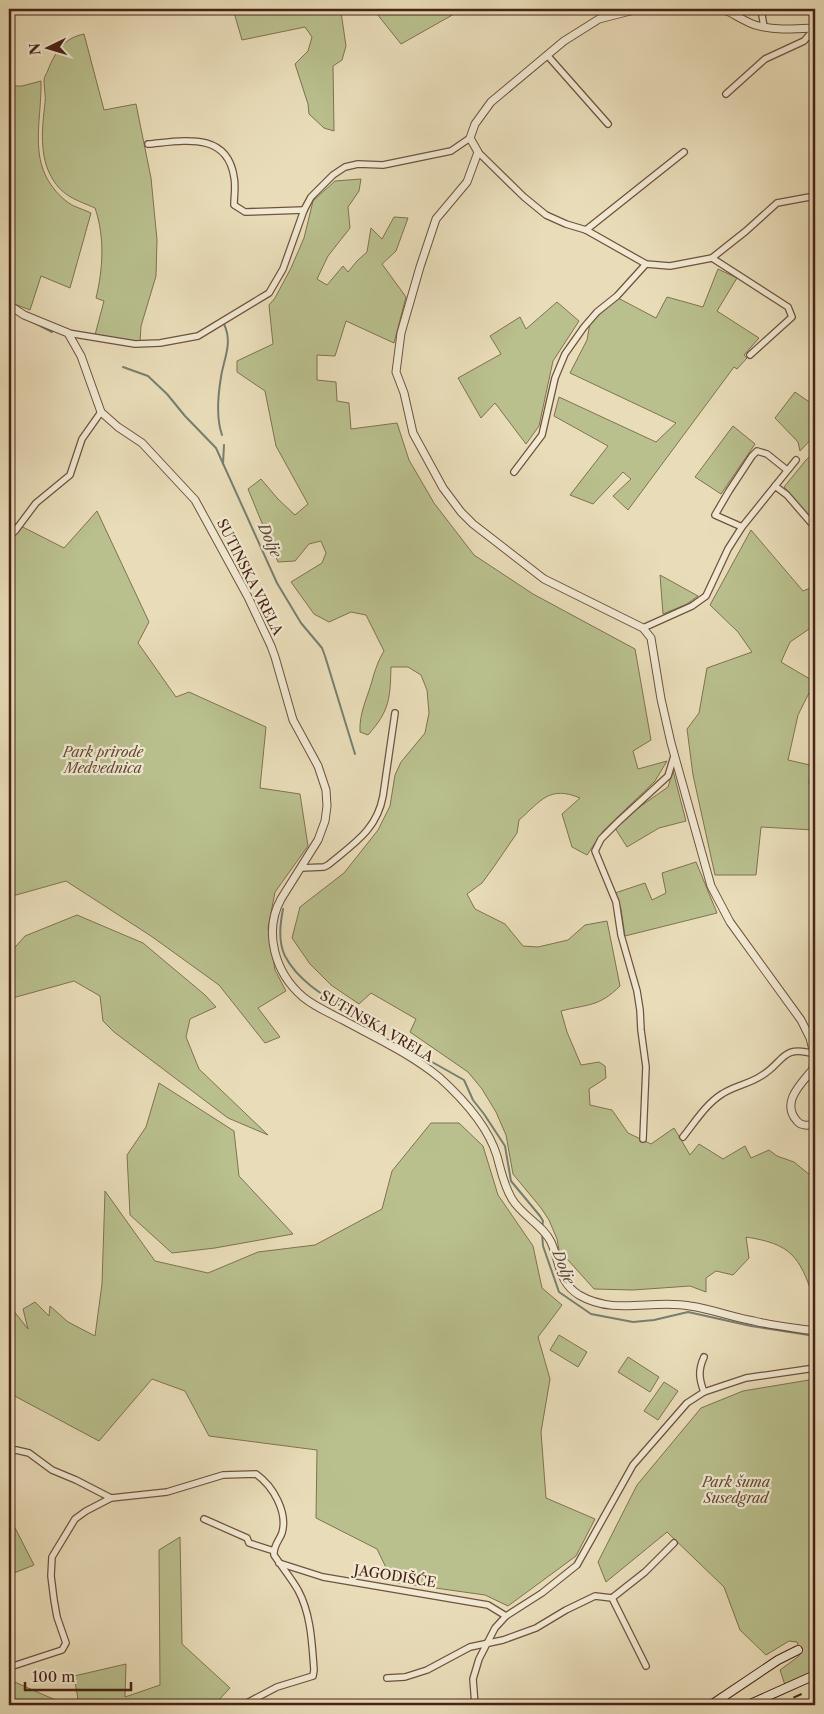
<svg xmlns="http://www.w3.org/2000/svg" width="824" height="1714" font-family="'Libre Caslon Text',serif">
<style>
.green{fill:#b9c08e;stroke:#807252}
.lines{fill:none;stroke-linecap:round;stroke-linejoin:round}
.stream{stroke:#777f71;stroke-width:2}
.secondary-tunnel{stroke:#c9b898;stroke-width:8;stroke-dasharray:8 4;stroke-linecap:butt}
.minor-casing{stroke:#70523f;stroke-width:8}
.tertiary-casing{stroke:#70523f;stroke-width:9}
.secondary-casing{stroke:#482316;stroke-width:10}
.minor{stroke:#f1e9d2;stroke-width:5.5}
.tertiary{stroke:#f1e9d2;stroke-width:7}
.secondary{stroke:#f1e9d2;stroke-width:8}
.rail{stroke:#482316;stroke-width:2;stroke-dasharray:9 9;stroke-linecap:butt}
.labels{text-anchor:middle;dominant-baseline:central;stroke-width:4.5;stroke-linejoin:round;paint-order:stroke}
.street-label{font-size:14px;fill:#482316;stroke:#f1e9d2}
.park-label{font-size:14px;font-style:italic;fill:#644a34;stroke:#f1e9d2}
.water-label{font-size:15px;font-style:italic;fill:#5c493c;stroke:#f1e9d2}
</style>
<rect width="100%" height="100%" fill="#e9ddb9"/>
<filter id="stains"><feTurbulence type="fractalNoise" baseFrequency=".004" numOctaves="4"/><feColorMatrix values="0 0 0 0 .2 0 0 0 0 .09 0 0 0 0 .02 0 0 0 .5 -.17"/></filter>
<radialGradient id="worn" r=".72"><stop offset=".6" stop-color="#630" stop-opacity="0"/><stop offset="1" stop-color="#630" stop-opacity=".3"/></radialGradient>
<!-- green -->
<g class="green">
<path d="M233 9H342L341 12 346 46 342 60 333 66 334 131 324 128 309 114 308 104 295 64 308 51 312 37 305 27 242 40Z"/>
<path d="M373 9H463L401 44Z"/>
<path d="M84 34 104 110 136 104 151 178 157 240 156 276 141 326 140 342 95 335 104 301 96 298C103 269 105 237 95 208 77 200 63 197 52 178 39 156 42 128 45 103 46 96 44 88 44 80 44 77 47 73 48 70 55 52 64 38 84 34Z"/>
<path d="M41 81C42 125 25 167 66 201 73 207 83 209 91 213L70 288 41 276 30 310 9 302V86H22Z"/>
<path d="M361 179 359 191 348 207 350 228 328 256 317 279 327 285 343 266 348 272 357 261 367 252 371 228 382 239 394 217 408 218 396 251 382 264 406 297 394 343 346 321 335 356 317 355V380L336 382 337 401 349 403 351 429 397 423 409 460 434 503 474 555 533 594 635 649 651 740 633 751 638 769 667 761 655 781 603 831 587 855 572 847 562 814 580 798C549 785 541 801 519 820L517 833 493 868 482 883 467 894 475 909 505 924 523 946 538 947 568 940 585 925 607 921 620 986C599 1007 588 1004 561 1011L567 1032 581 1065 599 1062 605 1066 606 1078 589 1089 590 1105 612 1110 628 1133 651 1144 674 1128 690 1155 699 1144 723 1159 745 1146 751 1158 769 1150 777 1156 794 1162 810 1175 815 1174V1293L813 1296C799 1256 791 1244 746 1237L749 1258 733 1275 716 1271 706 1278V1292L690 1286 633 1290 594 1289 559 1250 557 1239 549 1220 541 1208 513 1174 506 1135 496 1112 482 1089 468 1072 410 1032 416 1019 371 993 359 1004 331 985 310 964 292 938 300 907 344 873 378 830 390 806 395 775 401 762 425 733 429 713 427 690 421 675 408 667H391C390 699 390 710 368 735L360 732C359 713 367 699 372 681 375 670 378 661 384 651L366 615 351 612 329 622 314 614 291 582 322 563 326 553 321 541 309 544 295 561 278 562 248 489 261 479 278 499 295 515 308 504 276 446 265 391 237 372V361L273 344 269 305 275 298 291 268 304 238 313 201 335 181Z"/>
<path d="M718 269 737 278 717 311 759 338 744 355 747 358 737 369 734 367 628 510 613 496 631 479 623 472 593 504 570 495 608 446 554 416 559 397 656 442 676 423 570 373 587 340 590 323 618 298 656 318 667 297 703 307Z"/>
<path d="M557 302 579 321 553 361 539 426 526 444 495 403 481 418 458 378 501 354 490 336 520 317 526 329Z"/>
<path d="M795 392 815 406V435L800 451 798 442 775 418Z"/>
<path d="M733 426 755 444 721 494 695 477Z"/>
<path d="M815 451V523L784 487 806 460Z"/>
<path d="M97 511 149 622 138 643 176 697 189 692 266 727 260 788 300 794 308 846 275 892 268 928 275 970 286 991 258 1008 280 1037 265 1043 219 985 151 936 66 881 9 897V520L64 548Z"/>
<path d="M751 530 803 591 815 586V625L790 642 781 662 815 682V695L809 693 798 715 788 760 810 765 809 784 815 785V821L813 820 814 830 761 827 756 875H715L693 775 687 729 699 713 707 668 752 652 738 632 710 605Z"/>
<path d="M660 575 698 596 687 604 663 614Z"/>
<path d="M673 771 686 821 659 828 627 847 615 828 638 808 668 787Z"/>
<path d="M696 862 717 913 625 936 621 909 615 893 645 883 652 900 666 893 662 873Z"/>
<path d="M77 915 143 943 205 995 216 1007 190 1019 186 1037 199 1069 268 1135 228 1118 114 1032 103 1021 100 996 74 981 9 999V954L25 936Z"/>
<path d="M159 1083 234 1131 239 1176 293 1234 215 1248 172 1253 130 1215 127 1155 146 1127Z"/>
<path d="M431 1123H459L483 1146 498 1195 533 1246 542 1288 562 1305 538 1337 550 1379 541 1432 546 1498 595 1519 576 1556 508 1606 485 1595 393 1582 377 1549 316 1518 317 1450 209 1436 185 1391 152 1379 99 1441 9 1393V1338L10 1339 9 1305 28 1329 23 1309 35 1302 49 1316 50 1306 68 1322 95 1336 102 1284 105 1191 155 1261 208 1273 258 1252 315 1245 382 1209 392 1171Z"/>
<path d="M559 1335 587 1352 578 1367 550 1350Z"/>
<path d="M628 1357 659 1377 650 1392 618 1372Z"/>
<path d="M815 1379V1671L785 1685 780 1670 799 1656 800 1650 797 1642 789 1641 766 1655 740 1630 724 1587 667 1532 606 1582 598 1562 637 1485 701 1408 743 1391Z"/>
<path d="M664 1382 678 1391 658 1420 644 1411Z"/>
<path d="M9 1516 34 1565 9 1575Z"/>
<path d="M180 1537 182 1644 230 1688 214 1705H79L74 1676 126 1664 125 1697 160 1685 159 1550Z"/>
<path d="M9 1680H10L67 1705H9Z"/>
</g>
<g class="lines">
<!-- stream -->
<g class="stream">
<path d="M9 310 15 313"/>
<path d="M31 321 52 332"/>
<path d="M123 367 148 376 167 394 185 416 216 448 277 583 301 623 322 648 325 656 355 754"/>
<path d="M222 435C216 418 218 395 221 377 224 358 233 343 224 324"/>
<path d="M223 464 224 445"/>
<path d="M283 909C280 925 278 941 285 956 300 985 334 1001 360 1018"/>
<path d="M402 1045 464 1080 473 1100 484 1114 505 1146 511 1181 540 1216 543 1221 542 1228"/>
<path d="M542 1233 543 1246 559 1292 591 1314 633 1322 654 1320 688 1312 751 1326 815 1336"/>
</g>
<!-- secondary-tunnel -->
<path class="secondary-tunnel" d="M798 1650 815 1641"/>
<defs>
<g id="minor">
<path d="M761 9 764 27"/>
<path d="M547 55 608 124"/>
<path d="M726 94 765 59 804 41 815 28"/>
<path d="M148 144C183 141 227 131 234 177 236 186 234 196 234 205L245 212 304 210"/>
<path d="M478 152 524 197 546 215 566 224 586 230 646 264 670 266 712 258 746 231 777 203 815 196"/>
<path d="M586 230 684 152"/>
<path d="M712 258 788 307 792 317 750 355"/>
<path d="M68 333 135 344 160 343 198 336 269 293 283 269 304 210 311 197 333 175 345 167 358 164 383 165 451 151 470 138"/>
<path d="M514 472 542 435 555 378 565 354 584 327 597 312 617 296 646 264"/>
<path d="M775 486 787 495 812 524"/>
<path d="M742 527 715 515 729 491 752 456 757 451 767 454 787 470"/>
<path d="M9 537 15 531 36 503 70 475 82 439 101 412"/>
<path d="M643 628 692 606 706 596 728 549 742 527 796 460"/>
<path d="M301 868 324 867 328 865C353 844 377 830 383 796L395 713"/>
<path d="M683 1137C695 1122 706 1104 722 1094 734 1086 749 1084 761 1076 784 1063 781 1044 814 1054"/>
<path d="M643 1139 646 1067 641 1030 640 1010 637 991 621 935 616 902 595 851 601 839 619 821 668 776 674 756"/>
<path d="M704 1392C699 1379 698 1370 704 1357"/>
<path d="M9 1452 16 1450 29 1453 52 1470 76 1480 111 1498 167 1492 223 1475 256 1474C273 1486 288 1512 282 1533 279 1541 273 1546 274 1555 282 1567 291 1578 298 1590 311 1614 312 1643 314 1670L313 1676 277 1687 243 1705"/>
<path d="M204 1519 247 1538 249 1543 274 1551"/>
<path d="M279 1563 323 1577 488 1605 506 1616"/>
<path d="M612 1598 646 1666"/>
<path d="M13 1666 62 1650 66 1643 57 1617 54 1600 51 1576 52 1557 75 1519 86 1511 111 1498"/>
<path d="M387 1678 405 1677 427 1670 470 1647 503 1640 536 1628 566 1610 595 1596 612 1598 645 1572 674 1543"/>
<path d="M475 1705 473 1679 479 1659 495 1628 506 1616 542 1593 577 1565 633 1465 687 1403 704 1392 746 1378 815 1368"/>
</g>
<g id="tertiary">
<path d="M638 9 599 19 564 41 491 102 475 124 470 138 478 152 467 182 436 219 420 267 401 333 396 372 404 393 413 433 443 488 461 512 473 524 544 579 643 628 651 638 661 699 671 743 711 886 730 922 801 1020 810 1038 814 1054 813 1069C802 1083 780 1102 797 1121 801 1126 809 1126 815 1124"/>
<path d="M723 9C734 14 744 21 755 25 775 31 796 29 815 28"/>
<path d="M9 305 24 315 68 333 81 356 101 412 118 427 142 443 195 500 248 597 271 646 275 657 293 720 318 766 326 790 327 806 325 821 318 840 281 899C263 932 275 973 303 997 315 1007 330 1013 343 1020 376 1038 411 1054 440 1078 462 1098 488 1126 497 1156 501 1171 504 1186 512 1199 522 1216 543 1225 551 1242 560 1262 558 1282 579 1295 615 1316 652 1299 690 1306 711 1309 732 1317 754 1321 774 1326 795 1328 815 1331"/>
</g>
<g id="secondary">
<path d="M711 1705 778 1660 798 1650"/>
<path d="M748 1705 815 1675"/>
</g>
</defs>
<!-- minor casing -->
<use href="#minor" class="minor-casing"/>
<!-- tertiary casing -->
<use href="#tertiary" class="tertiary-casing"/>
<!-- secondary casing -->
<use href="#secondary" class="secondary-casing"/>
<!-- minor -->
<use href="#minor" class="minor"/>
<!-- tertiary -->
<use href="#tertiary" class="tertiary"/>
<!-- secondary -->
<use href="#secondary" class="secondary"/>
<!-- rail -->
<path class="rail" d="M777 1705 815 1688"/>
</g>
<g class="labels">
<!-- street labels -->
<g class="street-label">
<text transform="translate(250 577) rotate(63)">SUTINSKA VRELA</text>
<text transform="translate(377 1026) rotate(30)">SUTINSKA VRELA</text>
<text transform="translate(395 1576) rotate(9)">JAGODIŠĆE</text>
</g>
<!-- park labels -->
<g class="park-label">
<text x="103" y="752">Park prirode<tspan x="103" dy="16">Medvednica</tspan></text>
<text x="736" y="1482">Park šuma<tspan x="736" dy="16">Susedgrad</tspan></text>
</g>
<!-- water labels -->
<g class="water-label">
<text transform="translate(270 540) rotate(66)">Dolje</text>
<text transform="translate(564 1267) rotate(68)">Dolje</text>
</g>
</g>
<!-- margin -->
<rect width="824" height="1714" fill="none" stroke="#e9ddb9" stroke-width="30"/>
<rect x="10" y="10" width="804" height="1694" fill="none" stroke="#482316" stroke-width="2.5"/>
<rect x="15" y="15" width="794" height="1684" fill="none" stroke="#482316"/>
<!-- north arrow -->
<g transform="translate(48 48) rotate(265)" stroke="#f1e9d2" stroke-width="4" paint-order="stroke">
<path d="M0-4L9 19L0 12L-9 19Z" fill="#482316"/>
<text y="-8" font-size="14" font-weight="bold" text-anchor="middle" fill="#482316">N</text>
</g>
<!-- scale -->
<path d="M25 1682v8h106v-8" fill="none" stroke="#482316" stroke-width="2.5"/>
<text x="32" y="1682" font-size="15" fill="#482316" stroke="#f1e9d2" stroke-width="4" paint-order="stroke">100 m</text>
<rect width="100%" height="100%" filter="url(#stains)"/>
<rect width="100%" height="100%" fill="url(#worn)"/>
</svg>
